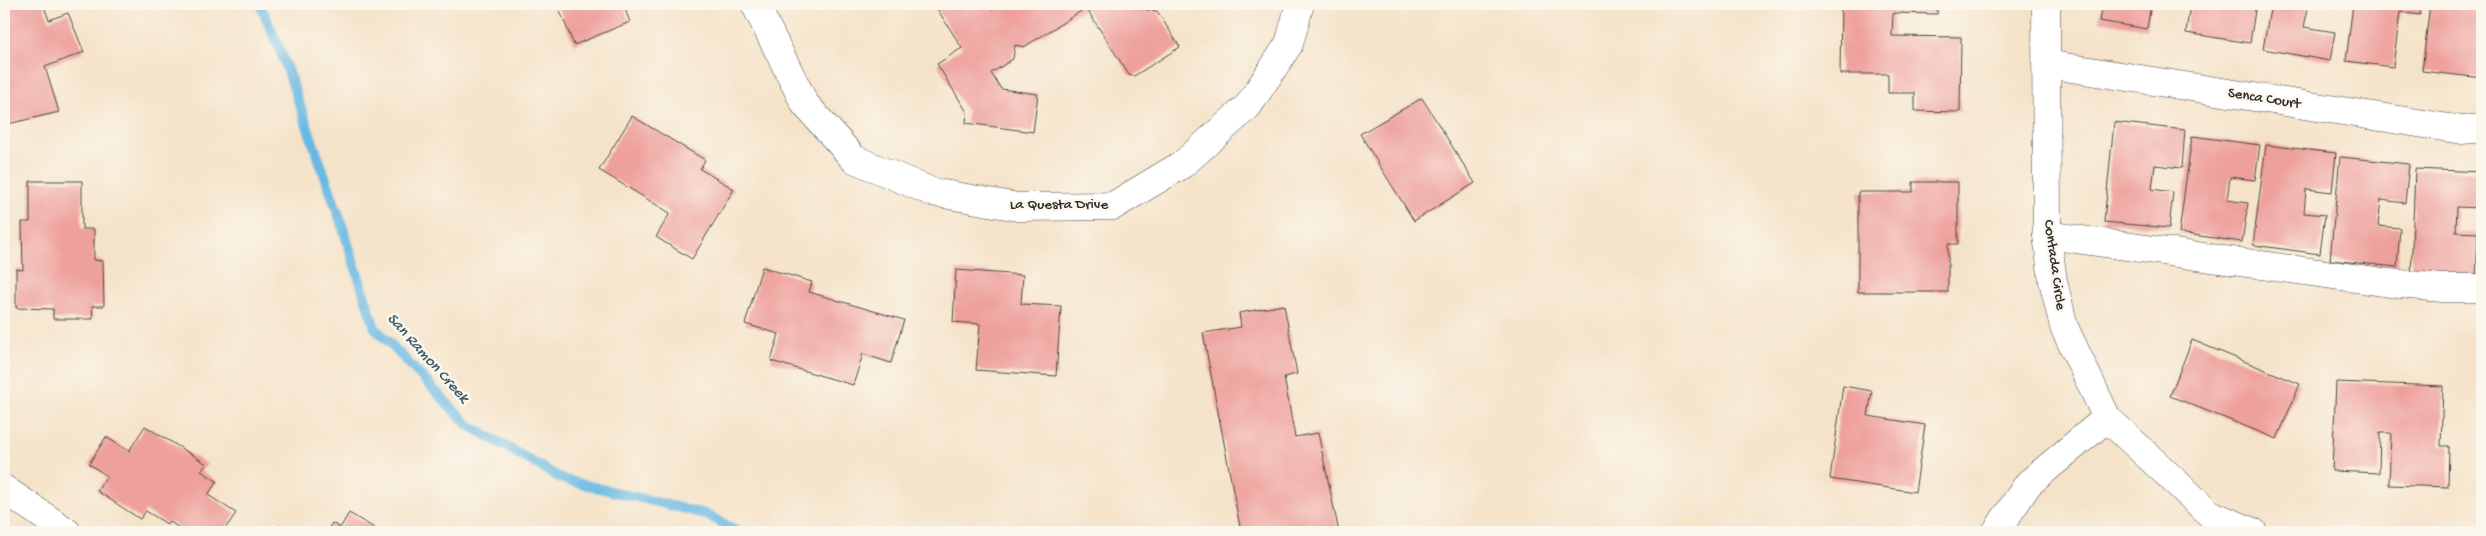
<svg xmlns="http://www.w3.org/2000/svg" width="2486" height="536" font-family="'Gochi Hand',sans-serif">
<style>
.lines{fill:none;stroke-linecap:round;stroke-linejoin:round}
.stream{stroke:#67b9e2;stroke-width:10}
.building{fill:#eea09c}
.minor-casing{stroke:#494743;stroke-width:29}
.minor{stroke:#fff;stroke-width:28}
.labels{text-anchor:middle;dominant-baseline:central;stroke-width:5;stroke-linejoin:round;paint-order:stroke}
.street-label{font-size:15px;fill:#2b2b2b;stroke:#fbf7ec}
.water-label{font-size:16px;font-style:italic;fill:#405d6b;stroke:#fbf7ec}
</style>
<rect width="100%" height="100%" fill="#fbf7ec"/>
<filter id="ink" filterUnits="userSpaceOnUse"><feTurbulence type="fractalNoise" baseFrequency=".02" numOctaves="2"/><feDisplacementMap in="SourceGraphic" scale="10" xChannelSelector="R" yChannelSelector="G"/><feConvolveMatrix kernelMatrix="1 2 1 2 8 2 1 2 1" color-interpolation-filters="sRGB"/></filter>
<filter id="wash" filterUnits="userSpaceOnUse"><feTurbulence type="fractalNoise" baseFrequency=".0096" numOctaves="4" result="noise"/><feDisplacementMap in="SourceGraphic" scale="20" xChannelSelector="R" yChannelSelector="G"/><feGaussianBlur stdDeviation="1.12" result="paint"/><feColorMatrix in="noise" values="0 0 0 0 0 0 0 0 0 0 0 0 0 0 0 0 0 1.4 0 .05"/><feComposite in="paint" operator="in"/></filter>
<g filter="url(#wash)">
<rect width="100%" height="100%" fill="#f5e3c9"/>
<g class="lines">
<!-- stream -->
<path class="stream" d="M260 4 281 52 339 216 375 328 467 424 562 479 705 514 740 532"/>
</g>
<g id="blocks">
<!-- building -->
<g class="building">
<path d="M4 4H43L49 20 68 13 84 52 45 67 59 112 8 124 4 110Z"/>
<path d="M557 4H623L630 22 574 45Z"/>
<path d="M934 4H988L992 10 1003 4H1143L1147 10 1157 11 1180 47 1134 76 1129 75 1086 8 1024 47 1015 45 1013 59 991 73 1001 89 1038 94 1033 132 966 123 967 112 937 64 962 48Z"/>
<path d="M1841 4H1937V14L1893 13 1892 36 1961 37 1960 112 1915 111V93H1888V74H1840Z"/>
<path d="M2102 4H2151L2147 29 2099 21Z"/>
<path d="M2190 4H2256L2250 43 2186 33Z"/>
<path d="M2271 4H2309L2304 27 2335 32 2330 61 2263 49Z"/>
<path d="M2353 4H2421L2420 15 2400 12 2393 67 2346 61Z"/>
<path d="M2430 4H2482V78L2422 71Z"/>
<path d="M1422 98 1475 183 1414 221 1360 134Z"/>
<path d="M632 116 705 160 700 169 734 189 692 259 656 237 670 213 599 170Z"/>
<path d="M2114 122 2185 130 2182 168 2155 165 2152 189 2173 192 2169 228 2104 222Z"/>
<path d="M2192 136 2260 145 2255 180 2230 177 2227 200 2248 203 2242 242 2179 233Z"/>
<path d="M2266 145 2336 153 2332 192 2306 189 2304 213 2325 215 2320 254 2253 245Z"/>
<path d="M2340 157 2409 164 2405 203 2381 200 2378 226 2400 228 2397 267 2330 260Z"/>
<path d="M2415 169 2482 172V208L2457 207 2456 232 2478 233 2476 278 2411 276Z"/>
<path d="M30 181H82V229H94V260L103 261 104 306H92L93 319H53V309L16 308V269L23 270 22 222H30Z"/>
<path d="M1913 182H1958V244H1948V292H1858V192H1913Z"/>
<path d="M762 267 812 282 809 292 904 320 891 363 863 354 853 385 771 361 779 334 745 324Z"/>
<path d="M956 270 1023 275 1021 304 1061 306 1056 376 976 370 980 324 953 322Z"/>
<path d="M1284 305 1297 374 1284 377 1295 437 1318 433 1339 532H1241L1203 333 1241 327 1239 313Z"/>
<path d="M2192 340 2300 384 2277 439 2170 396Z"/>
<path d="M2336 382 2443 386 2441 446H2449L2448 487 2389 485 2391 433H2380L2379 473 2332 471Z"/>
<path d="M1843 386 1872 391 1868 416 1925 425 1915 492 1830 479Z"/>
<path d="M145 426 207 464 201 471 217 481 208 495 236 513 223 532H185L169 521 167 524 146 511 140 519 97 491 107 476 89 464 106 437 129 451Z"/>
<path d="M349 513 381 532H326L332 523 340 528Z"/>
<path d="M280 525 291 532H275Z"/>
</g>
</g>
</g>
<g filter="url(#ink)">
<use href="#blocks" fill-opacity="0" stroke="#494743" stroke-width="1"/>
<g class="lines">
<defs>
<g id="minor">
<path d="M755 4 805 104 854 159 932 192 1018 207 1113 206 1183 164 1248 106 1289 44 1300 4"/>
<path d="M2046 4 2047 235 2053 281 2064 327 2107 418 2210 514 2253 532"/>
<path d="M2046 64 2462 130 2482 128"/>
<path d="M2047 235 2390 283 2442 288H2482"/>
<path d="M4 489 67 532"/>
<path d="M1996 532 2028 484 2107 418"/>
</g>
</defs>
<!-- minor casing -->
<use href="#minor" class="minor-casing"/>
<!-- minor -->
<use href="#minor" class="minor"/>
</g>
</g>
<g class="labels">
<!-- street labels -->
<g class="street-label">
<text transform="translate(2264 99) rotate(9)">Senca Court</text>
<text x="1059" y="205">La Questa Drive</text>
<text transform="translate(2054 265) rotate(82)">Contada Circle</text>
</g>
<!-- water labels -->
<g class="water-label">
<text transform="translate(427 359) rotate(48)">San Ramon Creek</text>
</g>
</g>
<!-- margin -->
<rect width="2486" height="536" fill="none" stroke="#fbf7ec" stroke-width="20"/>
</svg>
